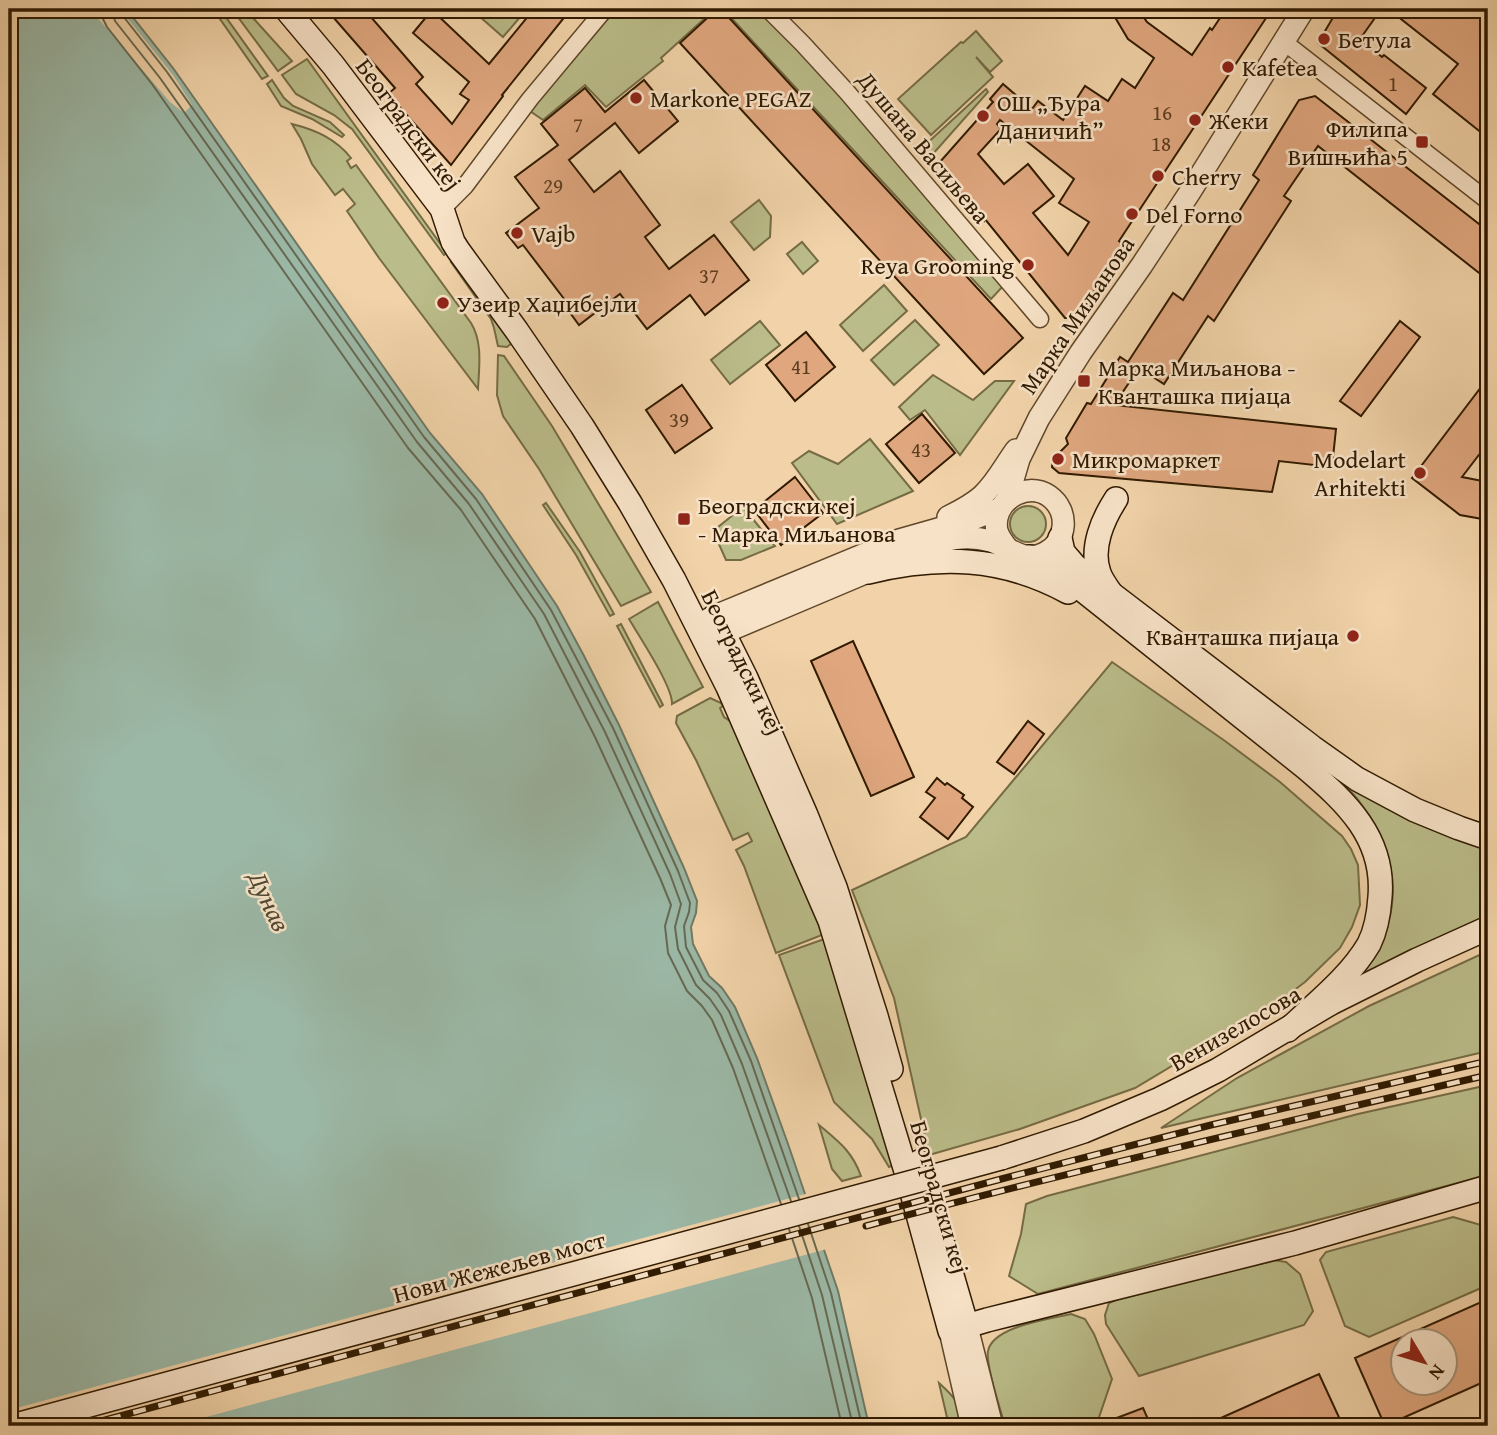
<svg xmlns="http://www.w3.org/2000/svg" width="1497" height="1435" font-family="'Gentium Book Plus',serif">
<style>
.green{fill:#babc89;stroke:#756b44;stroke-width:2}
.water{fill:#9bb8a6;stroke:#707964;stroke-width:2}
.pier{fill:#f2d3a9}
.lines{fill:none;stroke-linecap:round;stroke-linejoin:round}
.shore{stroke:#666953;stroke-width:2}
.building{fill:#e0a77f;stroke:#301a00;stroke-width:2;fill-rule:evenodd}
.minor-casing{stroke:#60482a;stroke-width:19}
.tertiary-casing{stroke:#60482a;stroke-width:24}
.secondary-casing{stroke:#301a00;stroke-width:26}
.minor{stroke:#f7e2c7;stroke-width:16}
.tertiary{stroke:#f7e2c7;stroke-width:21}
.secondary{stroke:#f7e2c7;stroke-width:23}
.rail-casing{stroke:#301a00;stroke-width:7}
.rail{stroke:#f7e2c7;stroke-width:4.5;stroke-dasharray:13;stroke-linecap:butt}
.secondary-bridge-casing{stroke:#301a00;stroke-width:26;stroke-linecap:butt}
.secondary-bridge{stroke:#f7e2c7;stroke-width:23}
.poi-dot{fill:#8f2418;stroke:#f7e2c7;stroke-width:2.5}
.labels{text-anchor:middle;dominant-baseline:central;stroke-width:5;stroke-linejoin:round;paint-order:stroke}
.number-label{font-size:21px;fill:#5c3d20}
.poi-label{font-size:24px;fill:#301a00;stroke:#f7e2c7;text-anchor:start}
.street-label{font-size:24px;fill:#301a00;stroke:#f7e2c7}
.water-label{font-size:26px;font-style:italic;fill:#504932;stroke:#f7e2c7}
</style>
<rect width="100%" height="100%" fill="#f2d3a9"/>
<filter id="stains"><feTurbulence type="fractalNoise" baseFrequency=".00286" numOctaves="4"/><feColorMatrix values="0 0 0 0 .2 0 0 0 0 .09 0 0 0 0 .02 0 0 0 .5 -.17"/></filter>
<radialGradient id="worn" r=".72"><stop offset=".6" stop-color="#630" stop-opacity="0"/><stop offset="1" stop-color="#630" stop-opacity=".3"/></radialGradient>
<!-- green -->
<g class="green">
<path d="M213 9H220L268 76 262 79Z"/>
<path d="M232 9H245L292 61 278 71Z"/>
<path d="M471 9H527L503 37Z"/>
<path d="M616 9H715L661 58 663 61 606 107 585 85 543 120 530 111Z"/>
<path d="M723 9H760L772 18 1005 284 991 299Z"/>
<path d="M976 31 1002 61 990 72 976 57 993 77 931 135 898 99 961 42 963 43Z"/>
<path d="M307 59 447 253 444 255 352 129 334 115 296 94 282 75Z"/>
<path d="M272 80 284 98 293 106 330 122 344 135 342 137 312 119 281 106 267 84Z"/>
<path d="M986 89 988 92 932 155 924 146Z"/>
<path d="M292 124C316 130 336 139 351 158L347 161 351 168 356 165 471 323C483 342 479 368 478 389L379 258 347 211 355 204 343 189 335 195 312 164 301 139Z"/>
<path d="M759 200 771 216 770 237 754 250 731 222Z"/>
<path d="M802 242 818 261 803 274 787 254Z"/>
<path d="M454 260 513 342 507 347 498 346 494 328 491 319 451 262Z"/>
<path d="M884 285 907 311 863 351 840 325Z"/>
<path d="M915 320 939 345 894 385 871 360Z"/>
<path d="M760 321 780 345 730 384 711 360Z"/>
<path d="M498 355 504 356 552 426 651 592 621 606 539 469 503 416 497 395Z"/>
<path d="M933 375 973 400 995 381H1014L960 455 925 410 910 420 899 407Z"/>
<path d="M870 439 913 491 837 524 792 463 809 451 838 464Z"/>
<path d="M546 503 580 552 614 614 610 616 576 555 543 505Z"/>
<circle cx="1028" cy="524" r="18"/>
<path d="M743 507 775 546 741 560H726L713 531Z"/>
<path d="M658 602 703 687 672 704C673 687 639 636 629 619Z"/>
<path d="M621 624 663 705 660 707 617 626Z"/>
<path d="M1112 662 1225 741 1280 782 1342 836 1351 849 1358 865 1360 905 1352 927 1340 948 1305 982 1277 1003 1135 1088 1020 1129 929 1155 894 998 852 890 966 837Z"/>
<path d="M710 698 721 703 723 706 720 708 724 717 736 725 807 883 822 935 776 953 744 866 736 850 752 841 748 833 733 840 696 760 676 723 677 716Z"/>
<path d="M1319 763 1488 843V923L1356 981C1366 965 1383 941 1388 924 1401 880 1386 835 1359 801 1348 787 1332 775 1319 763Z"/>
<path d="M827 938 899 1163 889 1167 872 1139 834 1102 779 955Z"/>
<path d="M1488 951V1051L1161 1128 1237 1078 1369 1006Z"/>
<path d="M1488 1085V1175L1038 1294 1009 1276 1021 1234 1026 1204 1047 1196 1358 1114Z"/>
<path d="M819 1125C839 1142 852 1151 861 1176L842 1181 832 1169Z"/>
<path d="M1453 1217 1488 1227V1285L1369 1337 1345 1326 1320 1260 1326 1252Z"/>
<path d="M1273 1260 1286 1262 1300 1274 1313 1311 1304 1325 1139 1376 1106 1324 1105 1315 1109 1303 1121 1298Z"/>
<path d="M1071 1314 1085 1319 1094 1334 1112 1379 1096 1426H1005C1001 1411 985 1364 988 1351 993 1326 1050 1319 1071 1314Z"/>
<path d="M939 1383C957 1399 959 1403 963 1426H949Z"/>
</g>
<!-- water -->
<path class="water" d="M9 9H126L127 10 173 68 430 433 482 494 557 606 583 654 619 725 684 868 697 901 696 913 691 927 693 944 709 976 722 988 735 1007 757 1058 788 1144 838 1291 869 1426H9Z"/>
<!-- pier -->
<g class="pier">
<path d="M90 9H120L173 75 192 105 184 113 170 102Z"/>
<path d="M809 1193 827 1249 173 1426H9V1410Z"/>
</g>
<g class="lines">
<!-- shore -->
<g class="shore">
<path d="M102 9V17L107 27 152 84 408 448 461 510 535 619 595 737 660 878 671 905 665 926 668 953 687 991 702 1006 712 1020 733 1068 781 1204"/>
<path d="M112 9 115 21 160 78 417 442 469 504 544 614 605 732 670 874 681 904 675 927 678 949 696 985 710 999 721 1015 742 1064 791 1201"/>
<path d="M121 9 123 16 167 72 424 437 476 499 551 610 613 728 678 871 690 903 689 912 684 926 686 947 703 980 717 993 729 1011 751 1061 799 1199"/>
<path d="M808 1224 831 1293 862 1426"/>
<path d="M799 1226 822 1295 853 1426"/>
<path d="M789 1229 812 1298 842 1426"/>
</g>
</g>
<!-- building -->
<g class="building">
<path d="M326 9H364L423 77 416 84 452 124 469 100 460 94 469 82 413 33 432 10 489 64 534 9H571L502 95 503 96 451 165 388 94 395 88Z"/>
<path d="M717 9H721L1023 338 984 374 680 43Z"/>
<path d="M1110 9H1138L1147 22 1192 55 1210 28 1212 30 1226 9H1272L1119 241 1124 245 1088 301V303L1074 318H1065L985 219 984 221 955 186 957 184 939 163 993 102 990 99 1003 84 1032 109 1038 101 1063 120 1085 86 1108 101 1122 79 1135 88 1154 58 1128 39ZM1000 120 1074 179 1059 203 1089 222 1068 255 1033 213 1054 196 1028 164 1004 184 978 154 1001 129 997 124Z"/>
<path d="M1338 9H1369L1377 15 1360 39 1382 57 1384 55 1426 88 1406 114 1318 43Z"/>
<path d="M1409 9H1488V138L1433 94 1458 64 1401 19Z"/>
<path d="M644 80 678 121 639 153 615 123 569 160 594 192 620 171 660 225 645 237 669 269 714 235 749 280 705 315 690 295 647 329 620 294 579 325 568 310 571 308 523 245 518 248 506 233 539 208 515 177 558 145 541 124 585 88 605 112Z"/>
<path d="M1315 96 1488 231V280L1318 146 1284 196 1291 201 1214 321 1208 316 1164 384 1139 368 1114 405 1336 429 1332 467 1279 461 1272 492 1059 473 1052 467 1053 459 1068 444 1066 438 1087 403 1091 404 1120 357 1128 362 1173 293 1183 300 1259 180 1253 175 1299 100Z"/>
<path d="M1400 321 1420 337 1361 416 1340 401Z"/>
<path d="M806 332 835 367 795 401 766 365Z"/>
<path d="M1488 378V443L1462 477 1488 482V520L1460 515 1412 478Z"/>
<path d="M682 385 712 428 675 453 646 410Z"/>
<path d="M922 414 955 453 919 483 886 444Z"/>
<path d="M795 477 823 513 781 545 754 510Z"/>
<path d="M853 641 914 777 871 796 811 661Z"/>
<path d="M1028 721 1044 734 1014 774 997 762Z"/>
<path d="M937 778 945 785 947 783 964 795 962 798 973 807 948 839 920 817 935 798 926 792Z"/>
<path d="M1488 1299V1380L1385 1426 1355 1358ZM1403 1340H1445V1382H1403Z"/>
<path d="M1319 1374 1343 1426H1203Z"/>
<path d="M1143 1408 1151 1426H1098V1425Z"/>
</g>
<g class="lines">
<defs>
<g id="minor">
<path d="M768 9 802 43 847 92 1040 319"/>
<path d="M1284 42 1488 201"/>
<path d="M442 209 465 186 530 99 605 9"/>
</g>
<g id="tertiary">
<path d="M1007 500 1019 459 1039 418 1081 352 1142 265 1190 192 1304 9"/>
<path d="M1001 508 973 519 899 540 715 616 709 619 701 633 715 635 723 633C771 613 818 593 865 573 891 562 915 547 943 541 958 537 976 537 991 541 1009 547 1024 564 1045 553 1067 542 1070 511 1049 496 1025 480 991 502 997 531 999 538 1003 543 1008 549"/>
<path d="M948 517C960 511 972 505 982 496 996 483 1005 465 1016 450"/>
<path d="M967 1327 992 1426"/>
<path d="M950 1331 972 1426"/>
</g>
<g id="secondary">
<path d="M286 9 333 65 442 209 453 242 458 250 517 331 582 426 630 503 674 580 728 687 830 921 908 1178 950 1331 987 1320 1295 1243 1488 1187"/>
<path d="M1060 538 1063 552 1075 566 1312 747 1357 779 1415 810 1459 828 1488 838"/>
<path d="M1030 557 1047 563 1060 572 1306 768C1346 802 1385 838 1380 897 1379 912 1376 930 1369 944 1349 978 1316 1003 1288 1030"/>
<path d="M868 572C939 555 1002 556 1068 592"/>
<path d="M1110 592C1106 586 1101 579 1099 573 1090 548 1103 519 1116 499"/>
<path d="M715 616 746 678 806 815 835 887 876 1016 891 1069"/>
<path d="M1001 1158 1084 1131 1160 1099 1218 1070 1331 1003 1417 960 1488 928"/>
<path d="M919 1162 967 1327"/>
</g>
</defs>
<!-- minor casing -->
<use href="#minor" class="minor-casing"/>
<!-- tertiary casing -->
<use href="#tertiary" class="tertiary-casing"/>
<!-- secondary casing -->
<use href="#secondary" class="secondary-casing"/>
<!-- minor -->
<use href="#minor" class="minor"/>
<!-- tertiary -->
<use href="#tertiary" class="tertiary"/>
<!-- secondary -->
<use href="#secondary" class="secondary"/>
<defs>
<g id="rail">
<path d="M866 1226C1072 1171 1280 1123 1488 1075"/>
<path d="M83 1426 1005 1178 1211 1125 1488 1061"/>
</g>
</defs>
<!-- rail casing -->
<use href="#rail" class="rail-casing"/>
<!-- rail -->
<use href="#rail" class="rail"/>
<defs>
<path id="secondary-bridge" d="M12 1426 1001 1158"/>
</defs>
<!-- secondary-bridge casing -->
<use href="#secondary-bridge" class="secondary-bridge-casing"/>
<!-- secondary-bridge -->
<use href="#secondary-bridge" class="secondary-bridge"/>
</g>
<!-- markers -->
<g class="poi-dot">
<circle cx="1324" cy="39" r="7"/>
<circle cx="1228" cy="67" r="7"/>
<circle cx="636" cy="98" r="7"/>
<circle cx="983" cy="116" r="7"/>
<circle cx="1195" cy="120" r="7"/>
<rect x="1415" y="135" width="14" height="14" rx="3.5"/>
<circle cx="1158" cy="176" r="7"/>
<circle cx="1132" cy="214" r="7"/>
<circle cx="517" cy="233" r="7"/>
<circle cx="1028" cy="265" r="7"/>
<circle cx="443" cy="303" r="7"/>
<rect x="1077" y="374" width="14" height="14" rx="3.5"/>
<circle cx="1058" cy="459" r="7"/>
<circle cx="1420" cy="473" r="7"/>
<rect x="677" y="512" width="14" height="14" rx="3.5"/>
<circle cx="1353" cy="636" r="7"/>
</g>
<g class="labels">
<!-- number labels -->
<g class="number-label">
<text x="1393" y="83">1</text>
<text x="1162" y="112">16</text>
<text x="578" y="124">7</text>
<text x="1161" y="143">18</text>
<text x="553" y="185">29</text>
<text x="709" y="275">37</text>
<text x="801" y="366">41</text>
<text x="679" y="419">39</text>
<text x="921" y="449">43</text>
</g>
<!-- poi labels -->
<g class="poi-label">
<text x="1338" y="39">Бетула</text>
<text x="1242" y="67">Kafetea</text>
<text x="650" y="98">Markone PEGAZ</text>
<text x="997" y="102">ОШ „Ђура<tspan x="997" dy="28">Даничић”</tspan></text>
<text x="1209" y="120">Жеки</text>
<text x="1408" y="128" text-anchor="end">Филипа<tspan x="1408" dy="28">Вишњића 5</tspan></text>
<text x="1172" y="176">Cherry</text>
<text x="1146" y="214">Del Forno</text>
<text x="531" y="233">Vajb</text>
<text x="1014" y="265" text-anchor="end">Reya Grooming</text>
<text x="457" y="303">Узеир Хаџибејли</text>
<text x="1098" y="367">Марка Миљанова -<tspan x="1098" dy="28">Кванташка пијаца</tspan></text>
<text x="1072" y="459">Микромаркет</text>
<text x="1406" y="459" text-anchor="end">Modelart<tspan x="1406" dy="28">Arhitekti</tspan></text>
<text x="698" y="505">Београдски кеј<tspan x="698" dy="28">- Марка Миљанова</tspan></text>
<text x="1339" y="636" text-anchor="end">Кванташка пијаца</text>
</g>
<!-- street labels -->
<g class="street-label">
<text transform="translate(409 124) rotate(53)">Београдски кеј</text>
<text transform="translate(924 147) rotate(50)">Душана Васиљева</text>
<text transform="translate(1077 315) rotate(-56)">Марка Миљанова</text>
<text transform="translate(743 662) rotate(64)">Београдски кеј</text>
<text transform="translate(1235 1028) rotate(-30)">Венизелосова</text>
<text transform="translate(940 1197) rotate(74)">Београдски кеј</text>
<text transform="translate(499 1267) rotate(-15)">Нови Жежељев мост</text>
</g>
<!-- water labels -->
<g class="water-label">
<text transform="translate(270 901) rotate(65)">Дунав</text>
</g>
</g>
<!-- margin -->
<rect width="1497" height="1435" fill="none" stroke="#f2d3a9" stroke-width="35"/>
<rect x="10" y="10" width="1476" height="1414" fill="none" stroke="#301a00" stroke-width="3.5"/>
<rect x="18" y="18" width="1462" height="1400" fill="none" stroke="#301a00" stroke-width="2"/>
<!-- north arrow -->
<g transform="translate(1424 1362) rotate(128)"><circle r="33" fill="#f7e2c7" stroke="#a79277" stroke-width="2"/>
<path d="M0-5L12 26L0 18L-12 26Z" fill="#8f2418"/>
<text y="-10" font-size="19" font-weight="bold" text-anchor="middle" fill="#301a00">N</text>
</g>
<rect width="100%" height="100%" filter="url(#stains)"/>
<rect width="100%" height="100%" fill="url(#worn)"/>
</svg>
